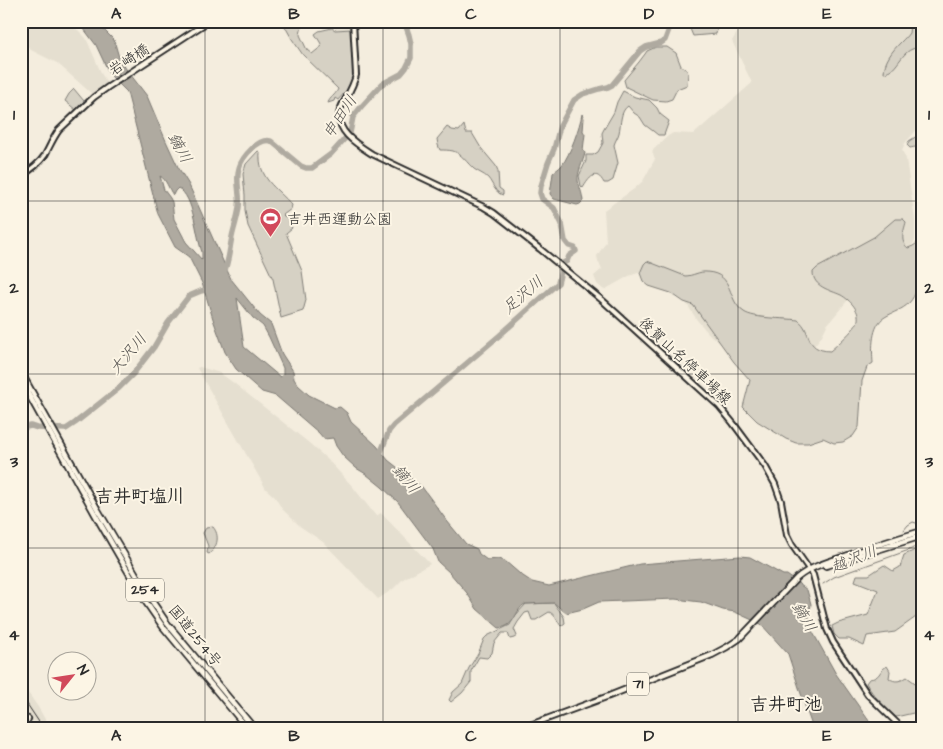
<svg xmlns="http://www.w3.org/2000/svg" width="943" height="749" font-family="'Architects Daughter','Klee One',sans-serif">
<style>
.built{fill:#e5dfd0}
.green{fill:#d6d1c4;stroke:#807e78}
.water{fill:#afaaa0;stroke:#7a7771;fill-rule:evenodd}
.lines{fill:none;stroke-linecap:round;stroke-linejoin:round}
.stream{stroke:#7a7771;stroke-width:1}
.river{stroke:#afaaa0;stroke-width:5.5}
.secondary-casing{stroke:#2b2b2b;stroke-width:8}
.primary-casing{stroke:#2b2b2b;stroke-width:8}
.trunk-casing{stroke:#2b2b2b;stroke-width:8}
.secondary{stroke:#fcf5e5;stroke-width:4}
.primary{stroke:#fcf5e5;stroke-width:4.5}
.trunk{stroke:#fcf5e5;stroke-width:4.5}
.rail{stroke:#2b2b2b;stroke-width:1}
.grid{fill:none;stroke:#2b2b2b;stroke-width:1;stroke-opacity:0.55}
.labels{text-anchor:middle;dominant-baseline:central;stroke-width:4;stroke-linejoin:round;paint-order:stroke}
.shield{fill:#fcf5e5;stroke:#6a6863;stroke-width:1}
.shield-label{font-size:14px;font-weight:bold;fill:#2b2b2b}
.street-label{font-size:15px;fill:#2b2b2b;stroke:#fcf5e5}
.poi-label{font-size:15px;fill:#2b2b2b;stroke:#fcf5e5;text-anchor:start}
.water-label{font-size:16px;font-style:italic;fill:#595754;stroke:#fcf5e5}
.quarter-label{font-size:18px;font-weight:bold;fill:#2b2b2b;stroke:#fcf5e5}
.neatline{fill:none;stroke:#2b2b2b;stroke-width:2}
.grid-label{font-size:16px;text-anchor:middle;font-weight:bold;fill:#2b2b2b}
</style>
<rect width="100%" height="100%" fill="#f4edde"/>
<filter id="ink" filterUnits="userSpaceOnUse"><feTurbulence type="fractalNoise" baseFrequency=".02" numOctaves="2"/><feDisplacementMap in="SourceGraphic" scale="10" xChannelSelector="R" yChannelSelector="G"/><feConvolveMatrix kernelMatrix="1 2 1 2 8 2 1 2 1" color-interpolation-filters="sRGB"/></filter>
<g filter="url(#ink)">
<!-- built -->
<g class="built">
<path d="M21 21H67L68 24 78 30 86 38 102 75 108 84 92 94 57 63 31 50 21 40Z"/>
<path d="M335 21H351L352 29 335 30Z"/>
<path d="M744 21H922V124L905 143 902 150 906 159 915 220V241L912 245 891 256 852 295 827 325 821 337 809 352 726 348 710 335 697 320 681 295 652 276 638 273 629 276 604 290 597 284 594 276 602 269 598 261 597 256 606 242 604 210 634 189 643 181 655 159 652 151 668 136 673 133 694 134 752 83 732 41Z"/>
<path d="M200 367 220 373 235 384 309 443 328 460 353 487 376 516 381 513 430 564 403 579 393 589 378 599 323 542 301 527 282 509 275 497 266 489 197 368Z"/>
<path d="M21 683 38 707 50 728H35L21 706Z"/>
</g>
<!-- green -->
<g class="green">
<path d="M282 21H306V22L302 25 300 35 307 50 312 54 322 46 320 42 315 34 319 31 332 28 335 30 352 29C352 44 356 67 352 81 350 88 343 94 338 100L335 98 334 101 328 103C330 97 335 96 338 89L303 55 292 39Z"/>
<path d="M689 21H709L717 30 716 34 693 36 688 24Z"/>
<path d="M908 21H922V48C901 45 899 72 884 73 884 61 893 50 901 42 904 39 907 36 909 33 910 29 909 25 908 21Z"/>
<path d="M656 47H667L676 53 681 66 687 70 688 74 687 85 677 89 672 99 666 101 653 100 626 87 624 80 639 62 645 54 647 51Z"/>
<path d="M74 89 84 101 76 110 65 101 69 94Z"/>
<path d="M623 91 635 97 649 100 657 108 660 114 669 121 664 135H658L653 131 645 125 640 117 634 113 628 106C620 111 621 124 619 133 618 137 615 141 614 145L618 163 613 180 608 183H604C596 168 589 178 583 188L581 186 579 176 586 161V155H593L598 152 603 143 602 133 604 129 614 112 617 102Z"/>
<path d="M464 125 466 133H472L481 148 496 166 498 171 499 188 503 191V195C495 193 493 184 488 178 484 174 478 172 474 169 467 163 462 154 453 151 449 150 444 150 440 150L438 145 437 139 447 127 452 130 459 131Z"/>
<path d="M922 133V149C918 146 915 147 910 148L907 145 909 141Z"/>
<path d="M258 151 260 152C258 179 276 187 292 205L291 209 283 215 289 221 292 228 286 233 302 271 306 300 303 311 281 318 273 279 248 226 245 211V195L243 174 246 164Z"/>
<path d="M895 219H903L906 222C904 231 899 241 908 248L913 246 922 240C922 260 923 287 909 303 902 310 893 312 885 317 871 325 872 349 873 363L867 367 862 381 859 427 853 436 843 442 834 443 823 438 808 443H796L786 439 757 421 743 407 750 380 734 362 693 305 684 302 671 293 649 286 643 281 640 273 644 264 647 261 685 276C693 276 699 271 707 272 735 274 726 300 744 312 754 319 785 318 798 320 813 331 803 350 830 351 836 346 855 329 857 323 862 312 850 300 841 295 830 290 813 287 813 272L817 268 874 237Z"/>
<path d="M213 527C220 535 218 547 209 554L207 553 208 546 203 533 206 528Z"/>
<path d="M922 547V610L916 617 895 632 867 636 864 646 849 639H839L834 634 832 626 838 623 868 615 878 590 855 581 857 575H869L884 565 893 571 900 567 904 555Z"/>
<path d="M554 603 564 617 565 623 561 626C557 621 555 614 549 612L536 620H532L529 612 525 613 518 622 514 629 517 636 514 638 510 639 508 633H502L494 643 492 653 487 658 479 657 471 671V682L462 693 451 702 449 700 453 692 462 684 469 668 478 654 484 639 487 636 510 625 514 617 526 604Z"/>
<path d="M887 666 890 671 889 678C895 683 901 681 907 677L922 688V711L896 717C885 707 873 696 866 683L869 679C881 678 878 671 887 666Z"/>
</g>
<!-- water -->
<g class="water">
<path d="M74 21H95L114 40 120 61 147 96 166 141 178 167 189 185 231 279 260 315 271 324 282 354 293 371 294 379 298 385 309 395 335 408 340 407 347 413 351 422 377 446 388 460 422 487 447 521 466 544 477 549 479 554 487 560 499 559 505 561 520 574 532 582 549 586 640 564 740 556 750 557 783 575H787C794 580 800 585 807 590L811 604 809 618 811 629 836 674 874 728H810L811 723 806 709 788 654 761 624 735 612 723 610 701 602 675 599 599 602 583 609 566 613 554 603C550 603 527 604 525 604 514 610 517 626 499 628L477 609 467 593 450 573 438 562 433 549 398 502 382 487 366 474 356 468 343 456 336 446 333 438 324 439 319 433 276 396 262 392 236 369 225 352 214 322 202 283 189 257 175 247 158 214 127 92 110 75 96 45 81 25ZM160 176C167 180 168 188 173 195L175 191 178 188C194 196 196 236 202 252V260L186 242 174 219 172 202 170 198 164 190ZM237 298 253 318 263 326 269 337 283 368V375L280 377 244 347Z"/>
<path d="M582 114 584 118 583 131 585 134 583 150 585 153C583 162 577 173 578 181 580 189 582 192 583 201L580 204 577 205 554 199 550 194 553 173C556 170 560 168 562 165 570 155 580 126 582 114Z"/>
</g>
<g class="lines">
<!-- stream -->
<g class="stream">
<path d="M904 530 908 525 913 522 922 525"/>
<path d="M823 584 834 577 909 550 922 544"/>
</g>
<!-- river -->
<g class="river">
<path d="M223 275C229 262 229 251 232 237 234 227 238 217 239 207 241 194 235 181 239 168 242 157 259 137 271 141L301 166 306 168H312L331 154 350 133 353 117 361 107 382 84 401 74 406 68 411 58V44L409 35 404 21"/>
<path d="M21 428 31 426 37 428 66 429 75 423 119 388 133 374 154 347 168 323 189 296 201 291 210 289"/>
<path d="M379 457 389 431 394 425 500 335 558 283 563 263 567 261 569 256 576 251 575 248 569 246 565 241 562 224 554 208 542 199 540 193 541 186 548 163 554 149 560 126 574 100 583 94 599 89 608 87 612 85 640 51 646 47 661 43 665 40 672 21"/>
</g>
<defs>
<g id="secondary">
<path d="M353 21 356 75C354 84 350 91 345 100 343 103 341 107 340 110 334 131 358 145 372 154L484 207 494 213 540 249 602 300 719 406 733 423 765 466 775 484 781 501 787 535 792 545 813 575 827 629 833 642 868 695 902 728"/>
<path d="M21 176C31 170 39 164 45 155 50 146 53 138 59 130L94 97 108 87 209 21"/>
</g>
<g id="primary">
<path d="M826 566 922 536"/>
<path d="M21 728 28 719"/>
<path d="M522 728 609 696 712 655 727 647 739 639 797 578C810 567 827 562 843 557 869 547 895 539 922 531"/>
</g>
<g id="trunk">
<path d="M21 372 98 510 150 598 167 623 254 728"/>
<path d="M21 381 101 525 145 601 163 627 247 728"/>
</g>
</defs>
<!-- secondary casing -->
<use href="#secondary" class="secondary-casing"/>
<!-- primary casing -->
<use href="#primary" class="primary-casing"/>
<!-- trunk casing -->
<use href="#trunk" class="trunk-casing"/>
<!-- secondary -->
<use href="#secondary" class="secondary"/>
<!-- primary -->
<use href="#primary" class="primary"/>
<!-- trunk -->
<use href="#trunk" class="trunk"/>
<!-- rail -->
<path class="rail" d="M21 695 43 728"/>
</g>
</g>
<!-- grid -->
<path class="grid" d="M205 21V728M383 21V728M560 21V728M738 21V728M21 201H922M21 374H922M21 548H922"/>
<!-- icons -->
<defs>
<symbol id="stadium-pin" viewBox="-11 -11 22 30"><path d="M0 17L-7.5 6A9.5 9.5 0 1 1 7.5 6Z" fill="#d1495b" stroke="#fcf5e5"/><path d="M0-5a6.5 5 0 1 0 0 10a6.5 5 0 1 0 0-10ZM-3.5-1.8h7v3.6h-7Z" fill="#fff"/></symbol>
</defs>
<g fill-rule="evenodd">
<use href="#stadium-pin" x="258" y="206" width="25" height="34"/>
</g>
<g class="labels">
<!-- shield labels -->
<g class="shield">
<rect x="126" y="578.5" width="38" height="23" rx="4"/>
<rect x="627" y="672.5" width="22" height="23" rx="4"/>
</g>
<g class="shield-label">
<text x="145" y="590">254</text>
<text x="638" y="684">71</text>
</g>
<!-- street labels -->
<g class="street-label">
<text transform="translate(129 60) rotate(-33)">岩崎橋</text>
<text transform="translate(685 361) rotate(43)">後賀山名停車場線</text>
<text transform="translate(195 636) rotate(51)">国道254号</text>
</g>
<!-- poi labels -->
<g class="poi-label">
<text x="287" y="219">吉井西運動公園</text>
</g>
<!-- water labels -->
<g class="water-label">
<text transform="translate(340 117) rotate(-57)">申田川</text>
<text transform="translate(180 148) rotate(62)">鏑川</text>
<text transform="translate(523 295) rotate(-41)">足沢川</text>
<text transform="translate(128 354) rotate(-50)">大沢川</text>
<text transform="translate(406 479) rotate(51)">鏑川</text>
<text transform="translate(854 559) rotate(-22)">越沢川</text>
<text transform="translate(804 617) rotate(60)">鏑川</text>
</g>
<!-- quarter labels -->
<g class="quarter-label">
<text x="140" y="496">吉井町塩川</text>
<text x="786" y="704">吉井町池</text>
</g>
</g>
<!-- margin -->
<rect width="943" height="749" fill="none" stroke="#fcf5e5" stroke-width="55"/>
<!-- north arrow -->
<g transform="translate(72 676) rotate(60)"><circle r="24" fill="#fcf5e5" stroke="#a8a49b"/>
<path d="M0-4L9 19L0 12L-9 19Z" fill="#d1495b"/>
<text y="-8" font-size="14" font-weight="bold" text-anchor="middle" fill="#2b2b2b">N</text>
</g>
<rect x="28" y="28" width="888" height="694" class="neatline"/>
<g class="grid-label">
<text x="116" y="19">A</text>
<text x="294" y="19">B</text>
<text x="471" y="19">C</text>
<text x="649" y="19">D</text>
<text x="827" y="19">E</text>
<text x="14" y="120">1</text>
<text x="929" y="120">1</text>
<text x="14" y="293">2</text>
<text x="929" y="293">2</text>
<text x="14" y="467">3</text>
<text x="929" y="467">3</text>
<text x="14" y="640">4</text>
<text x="929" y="640">4</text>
<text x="116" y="741">A</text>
<text x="294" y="741">B</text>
<text x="471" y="741">C</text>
<text x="649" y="741">D</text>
<text x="827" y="741">E</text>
</g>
</svg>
